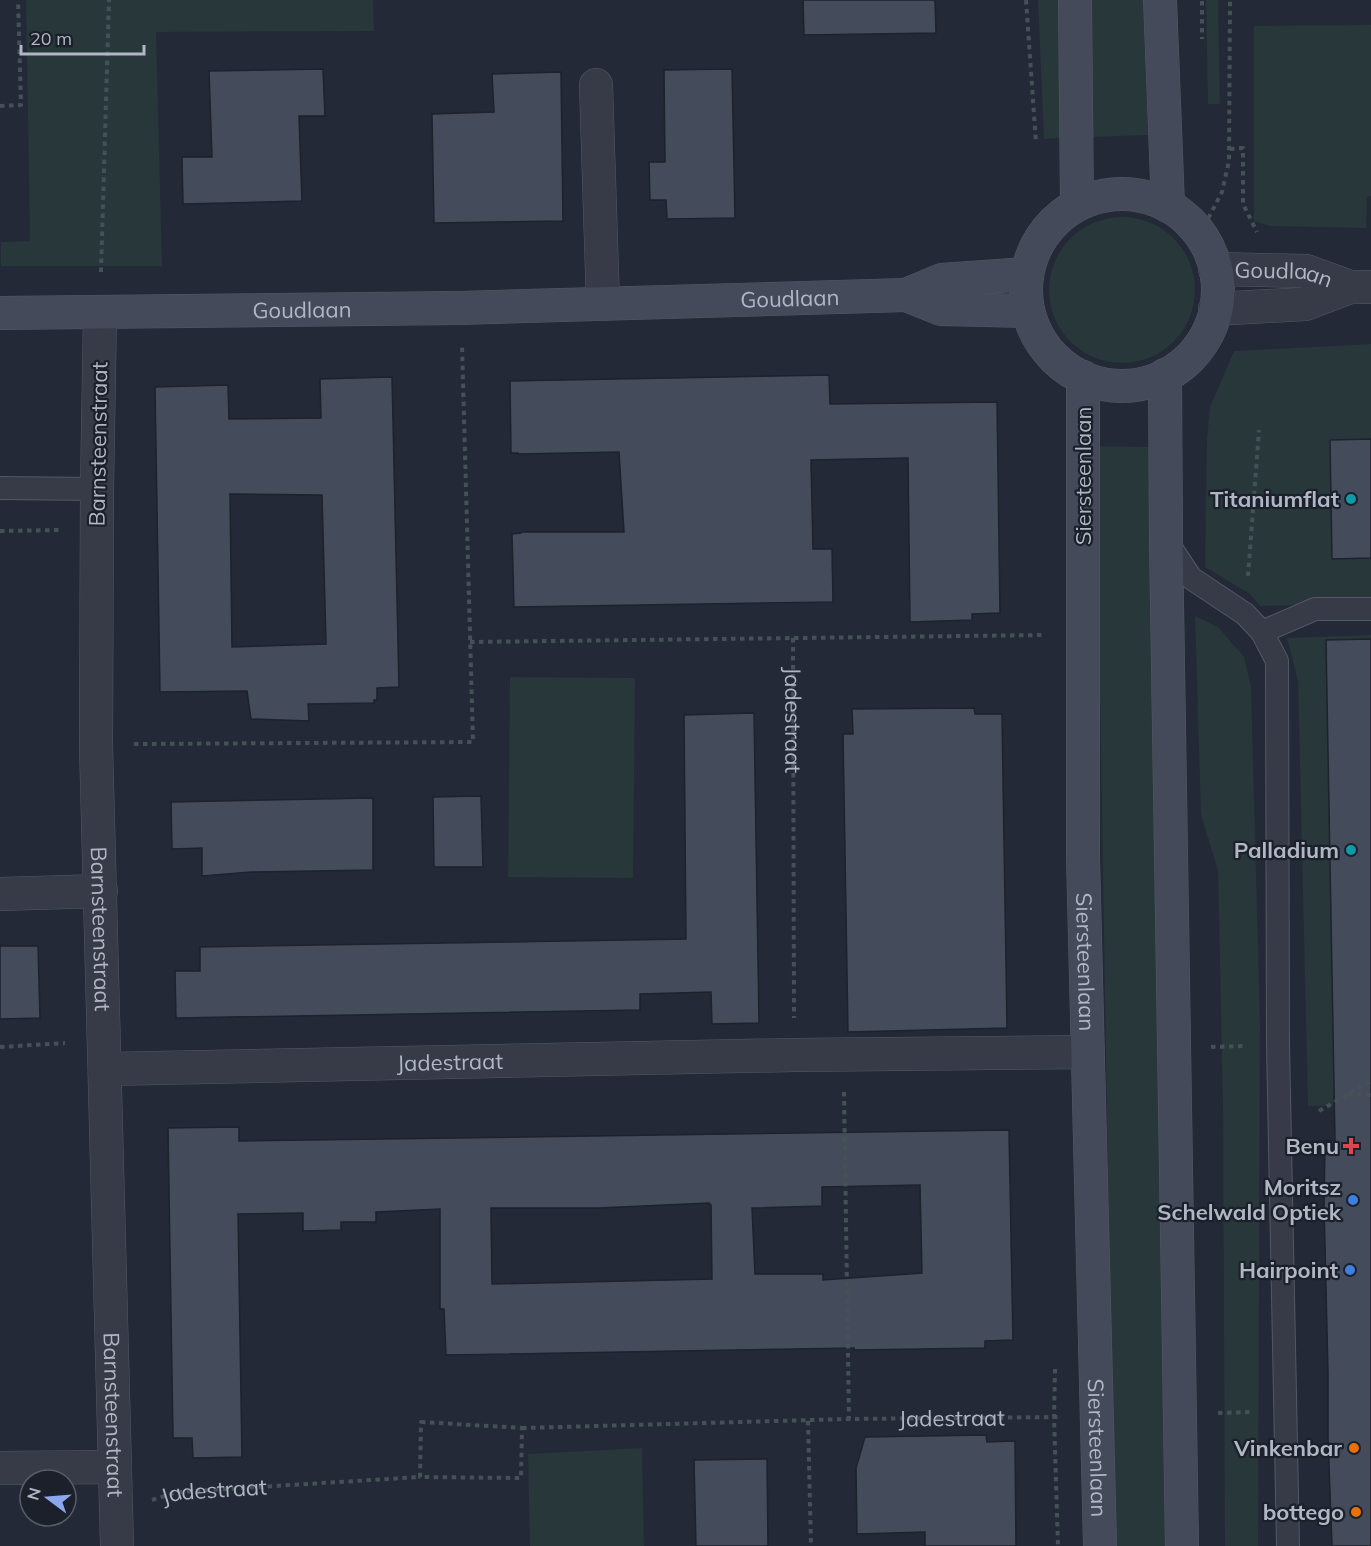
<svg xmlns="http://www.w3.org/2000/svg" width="1371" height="1546" font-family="Mulish,sans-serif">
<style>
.green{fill:#27373a}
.building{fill:#444c5b;stroke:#1d222d;stroke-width:1.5;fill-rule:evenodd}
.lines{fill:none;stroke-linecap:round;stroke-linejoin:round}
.lane-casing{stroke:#535964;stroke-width:24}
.street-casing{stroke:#535964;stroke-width:34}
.secondary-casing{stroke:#535964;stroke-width:34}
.path{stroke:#445257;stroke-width:4;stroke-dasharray:4.5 4.5;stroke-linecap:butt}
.lane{stroke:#363b47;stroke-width:22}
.street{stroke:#363b47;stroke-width:33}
.secondary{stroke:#444a59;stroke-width:33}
.culture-dot{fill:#0f9aa8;stroke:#1b202b;stroke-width:2}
.health-dot{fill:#e0444e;stroke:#1b202b;stroke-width:2}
.shop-dot{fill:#3f7fe0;stroke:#1b202b;stroke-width:2}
.food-dot{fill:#e8710a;stroke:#1b202b;stroke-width:2}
.labels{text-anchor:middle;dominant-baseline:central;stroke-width:4.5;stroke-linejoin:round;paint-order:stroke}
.street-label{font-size:22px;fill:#b0b6c3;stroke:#1b202b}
.poi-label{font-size:22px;font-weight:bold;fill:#b0b6c3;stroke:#1b202b;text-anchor:end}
</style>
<rect width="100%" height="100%" fill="#232936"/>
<!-- green -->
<g class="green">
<path d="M26 0H373L374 31 156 32 162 266H1V242L30 241Z"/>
<path d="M1038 0H1059L1061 138 1044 139Z"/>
<path d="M1091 0H1143L1148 135 1091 137Z"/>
<path d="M1206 0H1218L1220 104H1208Z"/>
<path d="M1371 25V196L1367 197 1366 228 1270 226 1254 221V26Z"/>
<circle cx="1122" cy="290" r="73"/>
<path d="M1371 344V603L1260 606 1250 594 1205 567 1207 439 1210 407 1234 351Z"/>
<path d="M1096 446 1150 447 1171 1546H1114Z"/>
<path d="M1195 616 1218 627 1244 657 1251 687 1260 1022 1258 1546H1225L1223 1107 1218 871 1201 814Z"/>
<path d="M1371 635V1105L1308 1106 1298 681 1287 638Z"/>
<path d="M510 677 635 678 633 878 508 877Z"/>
<path d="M642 1448 644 1546H530L528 1454Z"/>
</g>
<!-- building -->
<g class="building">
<path d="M803 0H935L936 33 804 35Z"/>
<path d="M323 69 325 116H299L302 201 183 204 182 157H212L209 71Z"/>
<path d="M732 69 735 218 667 219 666 200H650L649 162H665L664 70Z"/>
<path d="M561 72 563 221 434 223 432 114 494 112 492 74Z"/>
<path d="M829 375 830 404 997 402 1000 613 972 614V620L910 622 908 458 811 460 813 549H832L833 602 514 607 512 534 521 533V532H624L619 452 518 454V453H511L510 381Z"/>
<path d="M392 377 399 687 377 688V700H374V703L308 704 309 721 251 719 247 691 160 692 155 387 228 385 229 419 321 418 320 379ZM230 494 322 495 326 644 232 647Z"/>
<path d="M1371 439V558L1332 559 1330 440Z"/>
<path d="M1371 639V1546H1332L1328 1438V1372L1324 1206 1325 1140 1335 1141 1326 640Z"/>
<path d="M974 708 975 714H1002L1007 1028 848 1032 843 734H853L852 709Z"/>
<path d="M754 713 759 1023 712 1024 711 992 640 994V1010L176 1018 175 971H200V947L686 939 684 715Z"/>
<path d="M481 796 483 867H434L433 797Z"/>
<path d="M373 798V870L251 872 202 876V848L172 849 171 802Z"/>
<path d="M0 946H38L40 1018 0 1019Z"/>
<path d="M239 1127V1141L1009 1130 1013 1340 985 1341V1348L854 1350V1348L446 1355 444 1309H440V1209L376 1212V1222H341V1230L303 1231V1213L238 1214 242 1457 193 1458 192 1438H173L168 1128ZM920 1185 922 1273 823 1280V1274H755L752 1208 822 1206V1187ZM709 1203 711 1205 712 1279 492 1284 491 1208H598Z"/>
<path d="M986 1435 987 1442 1015 1441 1016 1546H925V1532L857 1534 856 1468 865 1437Z"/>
<path d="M767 1459 768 1546H696L694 1460Z"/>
</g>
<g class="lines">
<defs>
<g id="lane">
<path d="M0 488 97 489"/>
<path d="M1167 542 1191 578 1245 614 1262 632 1277 661 1278 1045 1288 1546"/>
<path d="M1262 632 1315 609H1371"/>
</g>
<g id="street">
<path d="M596 85 603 304"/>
<path id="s4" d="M1215 269 1306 271 1350 287"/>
<path d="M1215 309 1305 304 1350 287H1371"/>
<path id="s5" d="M100 313 97 489 96 745 117 1546"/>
<path d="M0 894 101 891"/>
<path id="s6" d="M106 1069 794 1055 1087 1052"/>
<path d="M0 1468 115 1467"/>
</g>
<g id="secondary">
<path d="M1075 0 1077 205"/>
<path d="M1160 0 1168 206"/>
<circle cx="1122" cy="290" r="96"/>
<path d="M906 295 941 309 1028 311"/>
<path id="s7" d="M0 313 460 308 906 295 942 280 1027 274"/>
<path d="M1165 375 1166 539 1182 1546"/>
<path id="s8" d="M1083 377V857L1100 1546"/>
</g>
</defs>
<!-- lane casing -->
<use href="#lane" class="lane-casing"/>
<!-- street casing -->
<use href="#street" class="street-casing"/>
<!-- secondary casing -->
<use href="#secondary" class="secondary-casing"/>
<!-- path -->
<g class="path">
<path d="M1026 0 1036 143"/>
<path d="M1202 1V39"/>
<path d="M0 106 21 105 18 0"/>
<path d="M1230 149 1243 148V204L1257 232"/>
<path d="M1039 216 1040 239"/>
<path d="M1200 234 1222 192 1229 161 1230 0"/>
<path d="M101 272 109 0"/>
<path d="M0 531 59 530"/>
<path d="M1248 576 1259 430"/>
<path id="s1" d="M793 638 794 1018"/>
<path d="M470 642 1045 635"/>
<path d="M134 744 473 742 462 345"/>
<path d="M0 1047 65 1043"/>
<path d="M1211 1047 1245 1046"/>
<path d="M844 1092 849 1419"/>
<path d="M1348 1094 1371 1095"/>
<path d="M1319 1111 1371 1081"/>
<path d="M1055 1369 1054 1417 1058 1546"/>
<path d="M1218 1413 1253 1412"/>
<path d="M808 1421 811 1546"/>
<path d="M421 1422 522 1428 521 1478 420 1477Z"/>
<path id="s2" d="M522 1428 849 1419 1061 1417"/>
<path id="s3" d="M152 1500 178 1492 420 1477"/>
</g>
<!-- lane -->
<use href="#lane" class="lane"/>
<!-- street -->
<use href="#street" class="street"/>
<!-- secondary -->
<use href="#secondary" class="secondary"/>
</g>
<!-- markers -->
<g class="culture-dot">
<circle cx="1351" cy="499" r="6"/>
<circle cx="1351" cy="850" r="6"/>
</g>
<path class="health-dot" d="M1348 1137h6v6h6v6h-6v6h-6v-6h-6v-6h6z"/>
<g class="shop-dot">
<circle cx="1353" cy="1200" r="6"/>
<circle cx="1350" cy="1270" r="6"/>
</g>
<g class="food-dot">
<circle cx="1354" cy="1448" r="6"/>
<circle cx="1356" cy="1512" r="6"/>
</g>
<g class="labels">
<!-- street labels -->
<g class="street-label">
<text stroke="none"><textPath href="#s4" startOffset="69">Goudlaan</textPath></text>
<text stroke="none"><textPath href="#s7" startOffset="790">Goudlaan</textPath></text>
<text stroke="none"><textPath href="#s7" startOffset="302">Goudlaan</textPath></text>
<text transform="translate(98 444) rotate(-89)">Barnsteenstraat</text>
<text transform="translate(1083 476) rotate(-90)">Siersteenlaan</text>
<text stroke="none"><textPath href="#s1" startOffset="82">Jadestraat</textPath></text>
<text stroke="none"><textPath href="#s5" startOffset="616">Barnsteenstraat</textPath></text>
<text stroke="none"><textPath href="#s8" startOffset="585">Siersteenlaan</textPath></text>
<text stroke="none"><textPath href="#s6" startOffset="344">Jadestraat</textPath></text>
<text stroke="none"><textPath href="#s5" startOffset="1102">Barnsteenstraat</textPath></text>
<text stroke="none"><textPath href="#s2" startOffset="430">Jadestraat</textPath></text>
<text stroke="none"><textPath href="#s8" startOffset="1071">Siersteenlaan</textPath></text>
<text stroke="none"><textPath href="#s3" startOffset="63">Jadestraat</textPath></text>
</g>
<!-- poi labels -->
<g class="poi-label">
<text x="1339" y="499">Titaniumflat</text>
<text x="1339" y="850">Palladium</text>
<text x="1339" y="1146">Benu</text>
<text x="1341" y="1187">Moritsz<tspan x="1341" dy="25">Schelwald Optiek</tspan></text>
<text x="1338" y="1270">Hairpoint</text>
<text x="1342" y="1448">Vinkenbar</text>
<text x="1344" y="1512">bottego</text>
</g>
</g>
<!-- north arrow -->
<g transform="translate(48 1498) rotate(286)"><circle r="28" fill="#1b202b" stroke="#575c68" stroke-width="1.5"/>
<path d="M0-4.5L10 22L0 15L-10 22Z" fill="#8ba7ed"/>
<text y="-9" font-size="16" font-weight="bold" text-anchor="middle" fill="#b0b6c3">N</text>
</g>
<!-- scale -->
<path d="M21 45v9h123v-9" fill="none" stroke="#b0b6c3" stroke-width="3"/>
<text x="30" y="45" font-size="18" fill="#b0b6c3" stroke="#1b202b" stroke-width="4.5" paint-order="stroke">20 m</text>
</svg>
